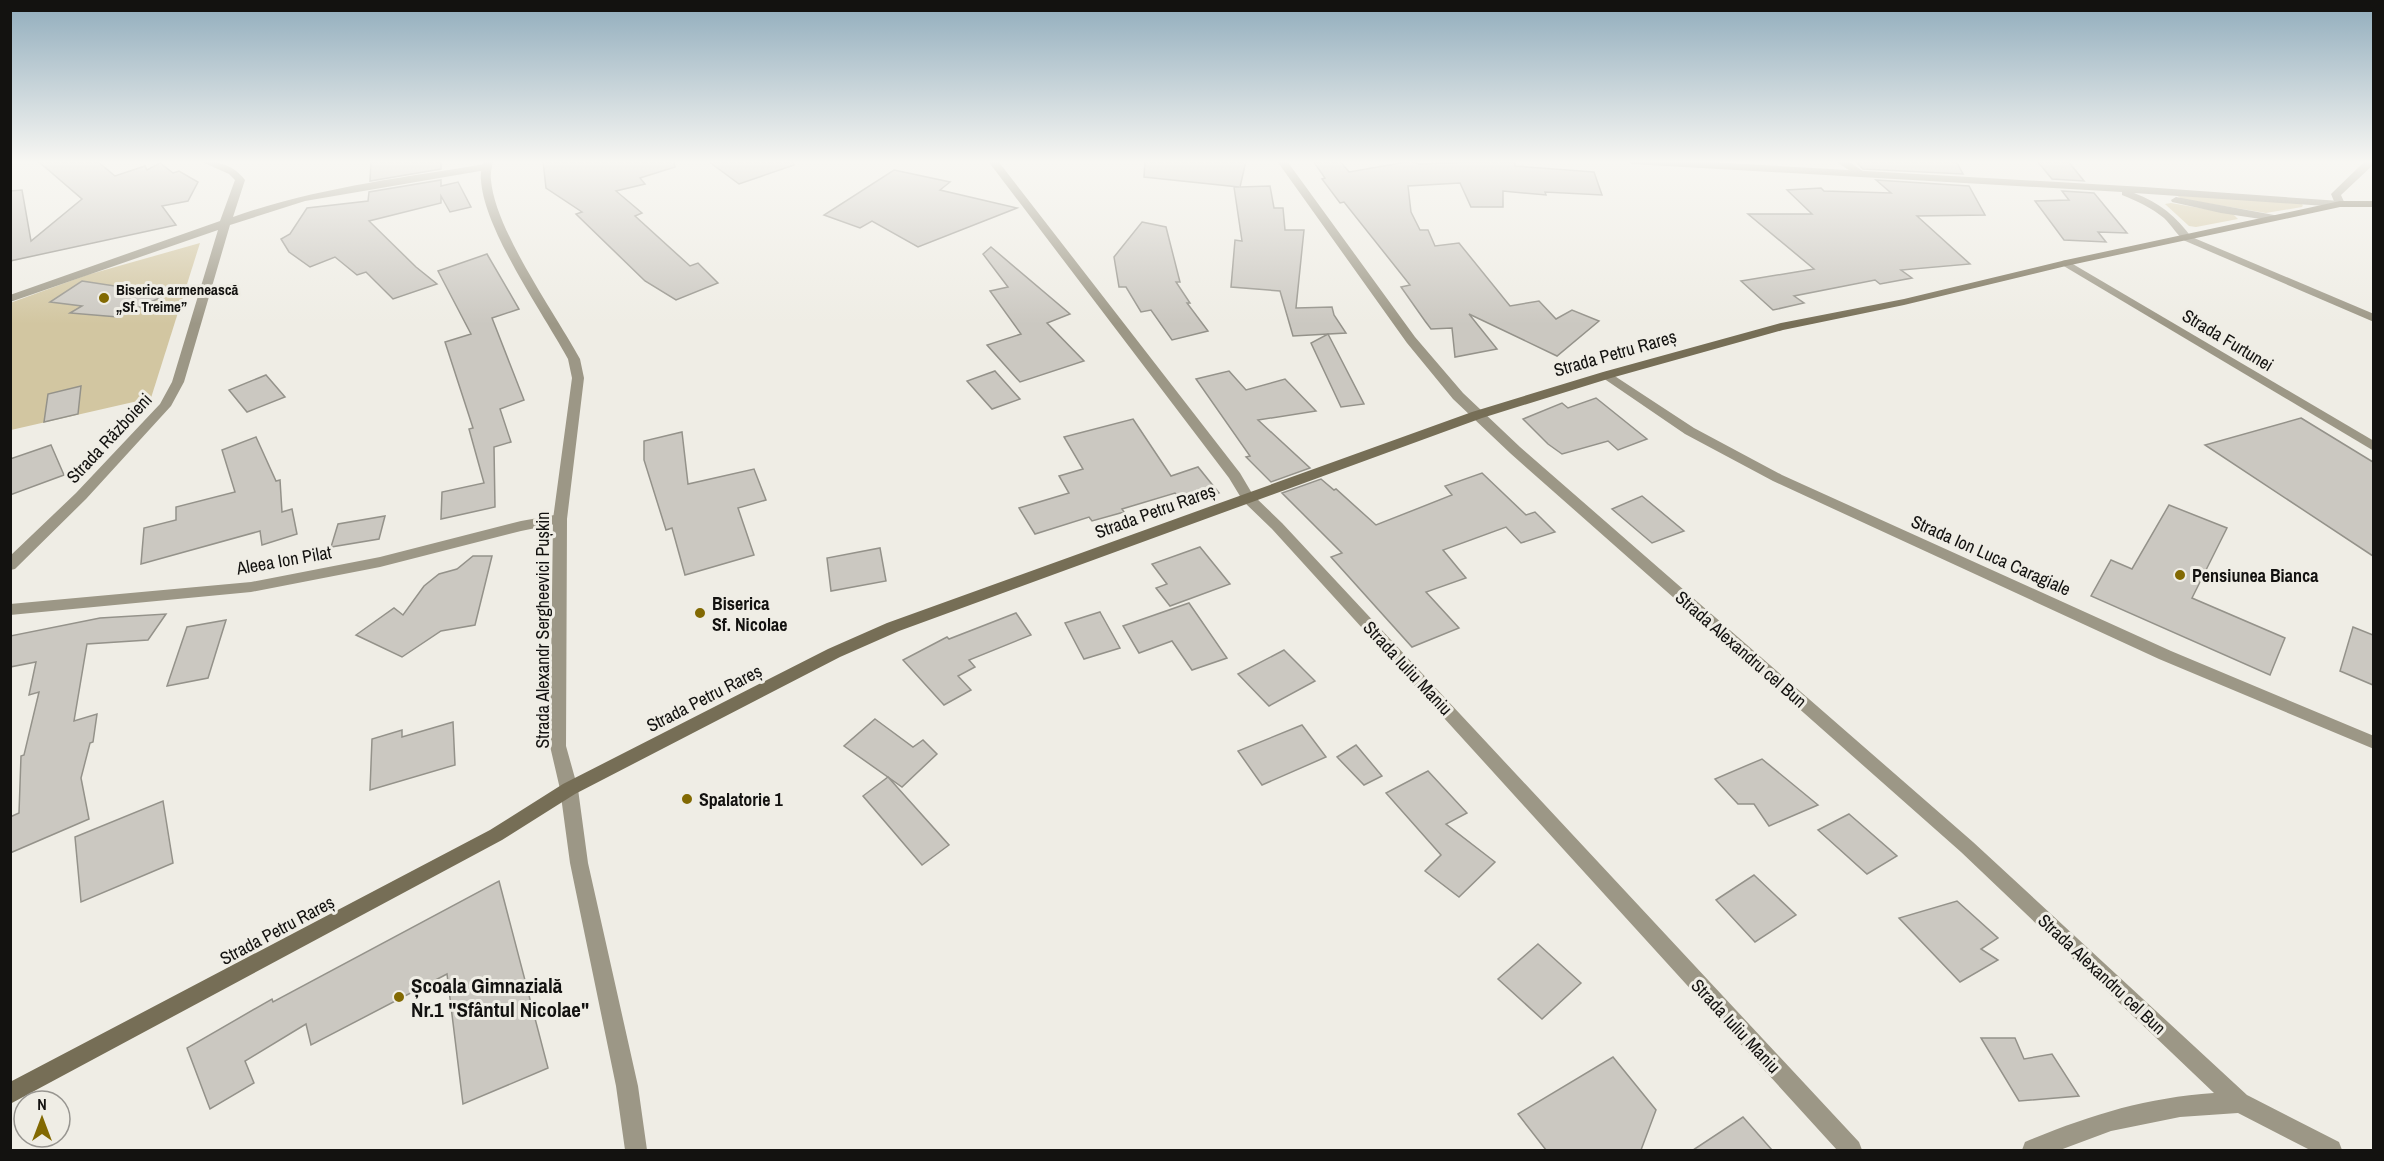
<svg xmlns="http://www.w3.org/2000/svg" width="2384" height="1161" font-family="'Archivo Narrow',sans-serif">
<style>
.green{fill:#d2c6a1}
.building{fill:#cbc8c1;stroke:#94928a;stroke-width:1.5}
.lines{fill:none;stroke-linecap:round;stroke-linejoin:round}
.minor{fill:#9c9786;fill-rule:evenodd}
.tertiary{fill:#9c9786;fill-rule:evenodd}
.secondary{fill:#766e56;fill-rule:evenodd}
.poi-dot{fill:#826902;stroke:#efede5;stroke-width:2}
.labels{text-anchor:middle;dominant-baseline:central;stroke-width:6;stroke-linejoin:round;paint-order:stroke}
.far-poi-label{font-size:15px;font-weight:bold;fill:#131210;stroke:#efede5;text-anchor:start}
.street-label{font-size:18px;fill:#131210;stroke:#efede5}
.poi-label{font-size:18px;font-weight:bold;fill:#131210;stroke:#efede5;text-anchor:start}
.near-poi-label{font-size:21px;font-weight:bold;fill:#131210;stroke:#efede5;text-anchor:start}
</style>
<rect width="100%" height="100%" fill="#efede5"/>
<!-- green -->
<g class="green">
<path d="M2176 195 2300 203 2303 205 2302 207 2266 213 2182 199Z"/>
<path d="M2171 203 2233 214 2238 219 2196 227 2189 226 2165 204Z"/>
<path d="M200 243 151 398 11 430 10 303 87 275Z"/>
</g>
<!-- building -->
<g class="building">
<path d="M38 161H97L115 176 145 166 147 170 160 163 173 173 179 171 198 182 188 201 162 206 176 225 10 261V191L22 190 31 241 82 199Z"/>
<path d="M371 161H441V169L370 181Z"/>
<path d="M543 161H674L675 167 640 178 645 184 616 191 642 213 635 216 690 266 698 263 718 283 676 300 645 281 576 214 582 212 546 188Z"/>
<path d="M708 161H793L794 165 739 184Z"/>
<path d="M1145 161H1246L1240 187 1270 186 1274 208H1283L1285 230H1304L1296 308 1332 307 1334 315 1346 333 1293 336 1280 291 1231 287 1235 240 1242 241 1234 187H1239L1144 177Z"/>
<path d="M1313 161H1340L1349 172 1412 161 1419 164 1498 161 1515 162V166L1594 172 1602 195 1545 192 1546 195 1503 191V207H1471L1460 183 1408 186 1411 212 1420 230H1428L1435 246 1459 243 1510 306 1539 301 1556 319 1572 310 1599 321 1557 356 1469 314 1497 349 1455 357 1452 328 1431 329 1425 321 1401 287 1410 285 1344 202 1340 203 1322 179 1325 178Z"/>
<path d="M1855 161H1956L1963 174 1863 169Z"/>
<path d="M2037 161H2068L2084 181 2052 179Z"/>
<path d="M894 170 950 182 940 190 1017 208 918 247 872 221 860 228 824 215Z"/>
<path d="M441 180V186L458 182 471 207 450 212 441 196V203L369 221 416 267 437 284 393 299 366 272 357 275 335 257 310 267 289 252 281 239 290 234 307 208 368 201 369 192Z"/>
<path d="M1876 180 1969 186 1985 215 1917 216 1970 264 1901 270 1912 278 1880 284 1875 280 1794 296 1804 303 1773 310 1741 281 1814 269 1748 214H1812L1787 190 1821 188 1824 191 1891 193Z"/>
<path d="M2062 191 2094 193 2127 233 2098 232 2106 242 2064 240 2035 201 2069 200Z"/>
<path d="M1142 222 1166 227 1180 282H1176L1190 303H1187L1208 331 1172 340 1151 310 1141 312 1126 287H1119L1114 257Z"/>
<path d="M991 247 1070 314 1047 323 1084 361 1020 382 987 345 1021 334 990 291 1008 287 983 254Z"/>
<path d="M487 254 519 309 492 318 524 400 500 409 511 442 494 447 495 507 441 519 442 492 484 483 469 429 473 428 445 342 471 334 438 271Z"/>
<path d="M82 281 168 294 118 317 70 313 82 306 50 302Z"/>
<path d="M1328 334 1364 404 1341 407 1311 343Z"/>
<path d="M995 371 1020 399 992 409 967 381Z"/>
<path d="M1229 371 1246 390 1285 379 1316 411 1258 420 1310 468 1271 482 1246 457 1250 456 1196 379Z"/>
<path d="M266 375 285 397 247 412 229 390Z"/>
<path d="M81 386 78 414 44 422 48 394Z"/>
<path d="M1596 398 1647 439 1618 450 1608 441 1562 454 1548 444 1523 419 1562 403 1568 408Z"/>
<path d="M2301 418 2373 462V556L2205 445Z"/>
<path d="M1133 419 1171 476 1198 467 1219 493 1184 505 1175 493 1122 509 1124 512 1092 521 1089 517 1035 534 1019 508 1069 493 1059 476 1083 469 1064 437Z"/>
<path d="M682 432 688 484 754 469 766 500 738 508 754 555 685 575 672 528 666 530 644 460V441Z"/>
<path d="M256 437 276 481 280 480 282 512 292 509 297 534 262 545 260 531 141 564 144 528 176 520V507L235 492 222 450Z"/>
<path d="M51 445 64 475 10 495V459Z"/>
<path d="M1482 473 1526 515 1535 512 1555 532 1521 543 1506 527 1443 550 1466 578 1426 592 1459 628 1412 647 1331 557 1342 553 1282 493 1321 479 1334 490 1336 489 1376 525 1452 495 1445 486Z"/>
<path d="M1642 496 1684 531 1652 543 1612 509Z"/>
<path d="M2169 505 2227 528 2192 598 2285 638 2270 675 2091 596 2111 560 2132 569Z"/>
<path d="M385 516 379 539 331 547 338 524Z"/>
<path d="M1200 547 1230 584 1170 606 1156 588 1167 584 1152 564Z"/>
<path d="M880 548 886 581 831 591 827 558Z"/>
<path d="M473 556H492L475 625 441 631 402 657 356 635 394 608 403 615 424 586 439 574 457 569Z"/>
<path d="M1189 603 1227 658 1192 670 1172 641 1139 653 1123 626Z"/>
<path d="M1100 612 1120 648 1084 659 1065 623Z"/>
<path d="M1016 613 1031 635 969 660 975 667 958 676 971 690 944 705 903 660 947 637 949 639Z"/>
<path d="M166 614 148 640 87 644 74 721 97 714 93 742 90 743 81 778 89 819 10 853V817L19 813 21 756 24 755 39 692 29 695 36 662 10 667V636L100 618Z"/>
<path d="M226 620 208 678 167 686 187 627Z"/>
<path d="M2353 627 2373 635V685L2340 671Z"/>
<path d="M1284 650 1315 681 1269 706 1238 674Z"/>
<path d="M875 719 913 747 923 740 937 754 902 787 844 746Z"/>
<path d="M453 722 455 765 370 790 372 739 402 730V737Z"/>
<path d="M1302 725 1326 757 1262 785 1238 751Z"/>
<path d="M1356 745 1382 776 1364 785 1337 757Z"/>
<path d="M1762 759 1818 805 1769 826 1754 804H1738L1715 779Z"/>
<path d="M1428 771 1467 813 1446 824 1495 862 1459 897 1425 871 1441 855 1386 793Z"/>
<path d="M888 777 949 845 922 865 863 796Z"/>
<path d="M163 801 173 863 81 902 75 837Z"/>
<path d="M1849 814 1897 856 1867 874 1818 830Z"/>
<path d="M1754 875 1796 915 1755 942 1716 900Z"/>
<path d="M499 881 548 1068 463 1104 447 974 311 1045 306 1024 245 1061 254 1083 210 1109 187 1048 272 999 273 1002Z"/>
<path d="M1957 901 1998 938 1981 949 1998 960 1960 982 1899 918Z"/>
<path d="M1538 944 1581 983 1542 1019 1498 979Z"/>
<path d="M1981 1038H2015L2024 1059 2052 1054 2079 1096 2019 1101Z"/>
<path d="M1613 1057 1656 1110 1641 1150H1546L1518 1114Z"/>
<path d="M1743 1117 1772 1150H1693Z"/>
</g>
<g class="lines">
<!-- minor -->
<g class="minor">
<path d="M200 161C218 161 234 165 245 180L233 217C315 188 400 178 486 164L491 167 486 170 305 201 230 225 184 382 171 406 86 499 15 569 10 570V556L76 493 160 404 172 382 218 230 10 302V295L220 221 235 180 229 174Z"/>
<path d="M988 161H998L1240 473 1253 495 1282 523 1859 1142 1862 1150H1837L1272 529 1243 501 1229 478Z"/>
<path d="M1277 161H1287L1415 337 1463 393 1520 447 1973 842 2247 1095 2339 1142 2342 1150H2310L2238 1113 2180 1117 2111 1131 2060 1150H2022L2025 1142C2090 1115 2144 1098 2214 1093L1961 852 1510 453 1453 399 1407 343Z"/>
<path d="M1835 161H1848L1867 174 1858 176Z"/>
<path d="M2365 161H2374V164L2341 195 2345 204 2344 206H2336L2331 194Z"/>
<path d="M2187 235 2374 314V322L2183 240V236Z"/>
<path d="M2066 260 2374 441V451L2062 265V261Z"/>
<path d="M1607 371 1694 428 1782 475 2171 651 2374 736V749L2159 659 1773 481 1685 434 1603 378 1601 375Z"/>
<path d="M560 514 567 519 565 522 521 531 380 567 251 592 10 615V604L251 582 380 557 521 521Z"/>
</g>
<!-- tertiary -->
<g class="tertiary">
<path d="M483 161H493C492 167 490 174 491 180 495 230 555 313 580 359L584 378 567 519 566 746 578 789 588 863 638 1086 647 1150H625L616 1086 570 863 560 789 550 746 553 519 572 378 568 359C543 313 484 230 481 180 480 174 482 167 483 161Z"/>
<path d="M1627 161H1692L2144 187 2340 201 2345 204 2340 207 2134 193C2159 202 2177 217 2192 238L2187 241C2178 238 2172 225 2164 218 2152 208 2137 201 2122 195V192L1632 164Z"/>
<path d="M2176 197 2274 215 2279 218 2274 221 2221 213 2172 202 2171 200Z"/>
</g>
<!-- secondary -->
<path class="secondary" d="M2340 201H2374V207H2340L2066 266 1904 305 1783 330 1611 378 1482 418 899 631 840 657 575 794 502 840 10 1104V1082L490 830 563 784 828 649 887 623 1472 412 1603 372 1781 323 1904 299 2066 260Z"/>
</g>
<!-- sky -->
<linearGradient id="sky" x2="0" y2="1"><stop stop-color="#90acbc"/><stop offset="0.5" stop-color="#f8f7f3"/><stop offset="1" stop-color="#f8f7f3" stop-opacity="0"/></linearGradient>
<rect width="2384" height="324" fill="url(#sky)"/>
<!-- markers -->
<g class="poi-dot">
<circle cx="104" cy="298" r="6"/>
<circle cx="2180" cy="575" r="6"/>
<circle cx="700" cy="613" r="6"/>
<circle cx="687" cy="799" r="6"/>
<circle cx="399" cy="997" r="6"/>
</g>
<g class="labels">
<!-- far-poi labels -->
<g class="far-poi-label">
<text x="116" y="289">Biserica armenească<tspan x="116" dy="17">„Sf. Treime”</tspan></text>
</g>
<!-- street labels -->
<g class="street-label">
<text transform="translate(2228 340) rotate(31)">Strada Furtunei</text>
<text transform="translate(1615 353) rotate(-16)">Strada Petru Rareș</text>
<text transform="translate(109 438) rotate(-47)">Strada Războieni</text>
<text transform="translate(1155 511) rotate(-20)">Strada Petru Rareș</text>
<text transform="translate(1991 555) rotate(24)">Strada Ion Luca Caragiale</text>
<text transform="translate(284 560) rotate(-10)">Aleea Ion Pilat</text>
<text transform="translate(542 630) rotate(-90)">Strada Alexandr Sergheevici Pușkin</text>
<text transform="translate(1741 649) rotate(41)">Strada Alexandru cel Bun</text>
<text transform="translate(1408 668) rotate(47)">Strada Iuliu Maniu</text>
<text transform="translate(704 698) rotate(-27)">Strada Petru Rareș</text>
<text transform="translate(277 930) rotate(-28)">Strada Petru Rareș</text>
<text transform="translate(2102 974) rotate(43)">Strada Alexandru cel Bun</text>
<text transform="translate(1736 1026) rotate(47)">Strada Iuliu Maniu</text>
</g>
<!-- poi labels -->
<g class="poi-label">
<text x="2192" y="575">Pensiunea Bianca</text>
<text x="712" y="603">Biserica<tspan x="712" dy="21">Sf. Nicolae</tspan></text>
<text x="699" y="799">Spalatorie 1</text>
</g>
<!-- near-poi labels -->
<g class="near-poi-label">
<text x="411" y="985">Școala Gimnazială<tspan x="411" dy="24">Nr.1 "Sfântul Nicolae"</tspan></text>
</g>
</g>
<!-- border -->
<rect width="2384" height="1161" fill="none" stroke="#131210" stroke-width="24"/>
<!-- north arrow -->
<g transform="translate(42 1119)"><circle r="28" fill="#efede5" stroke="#979590" stroke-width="1.5"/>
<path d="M0-4.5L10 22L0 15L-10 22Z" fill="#826902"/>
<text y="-9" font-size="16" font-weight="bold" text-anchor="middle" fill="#131210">N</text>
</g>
</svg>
